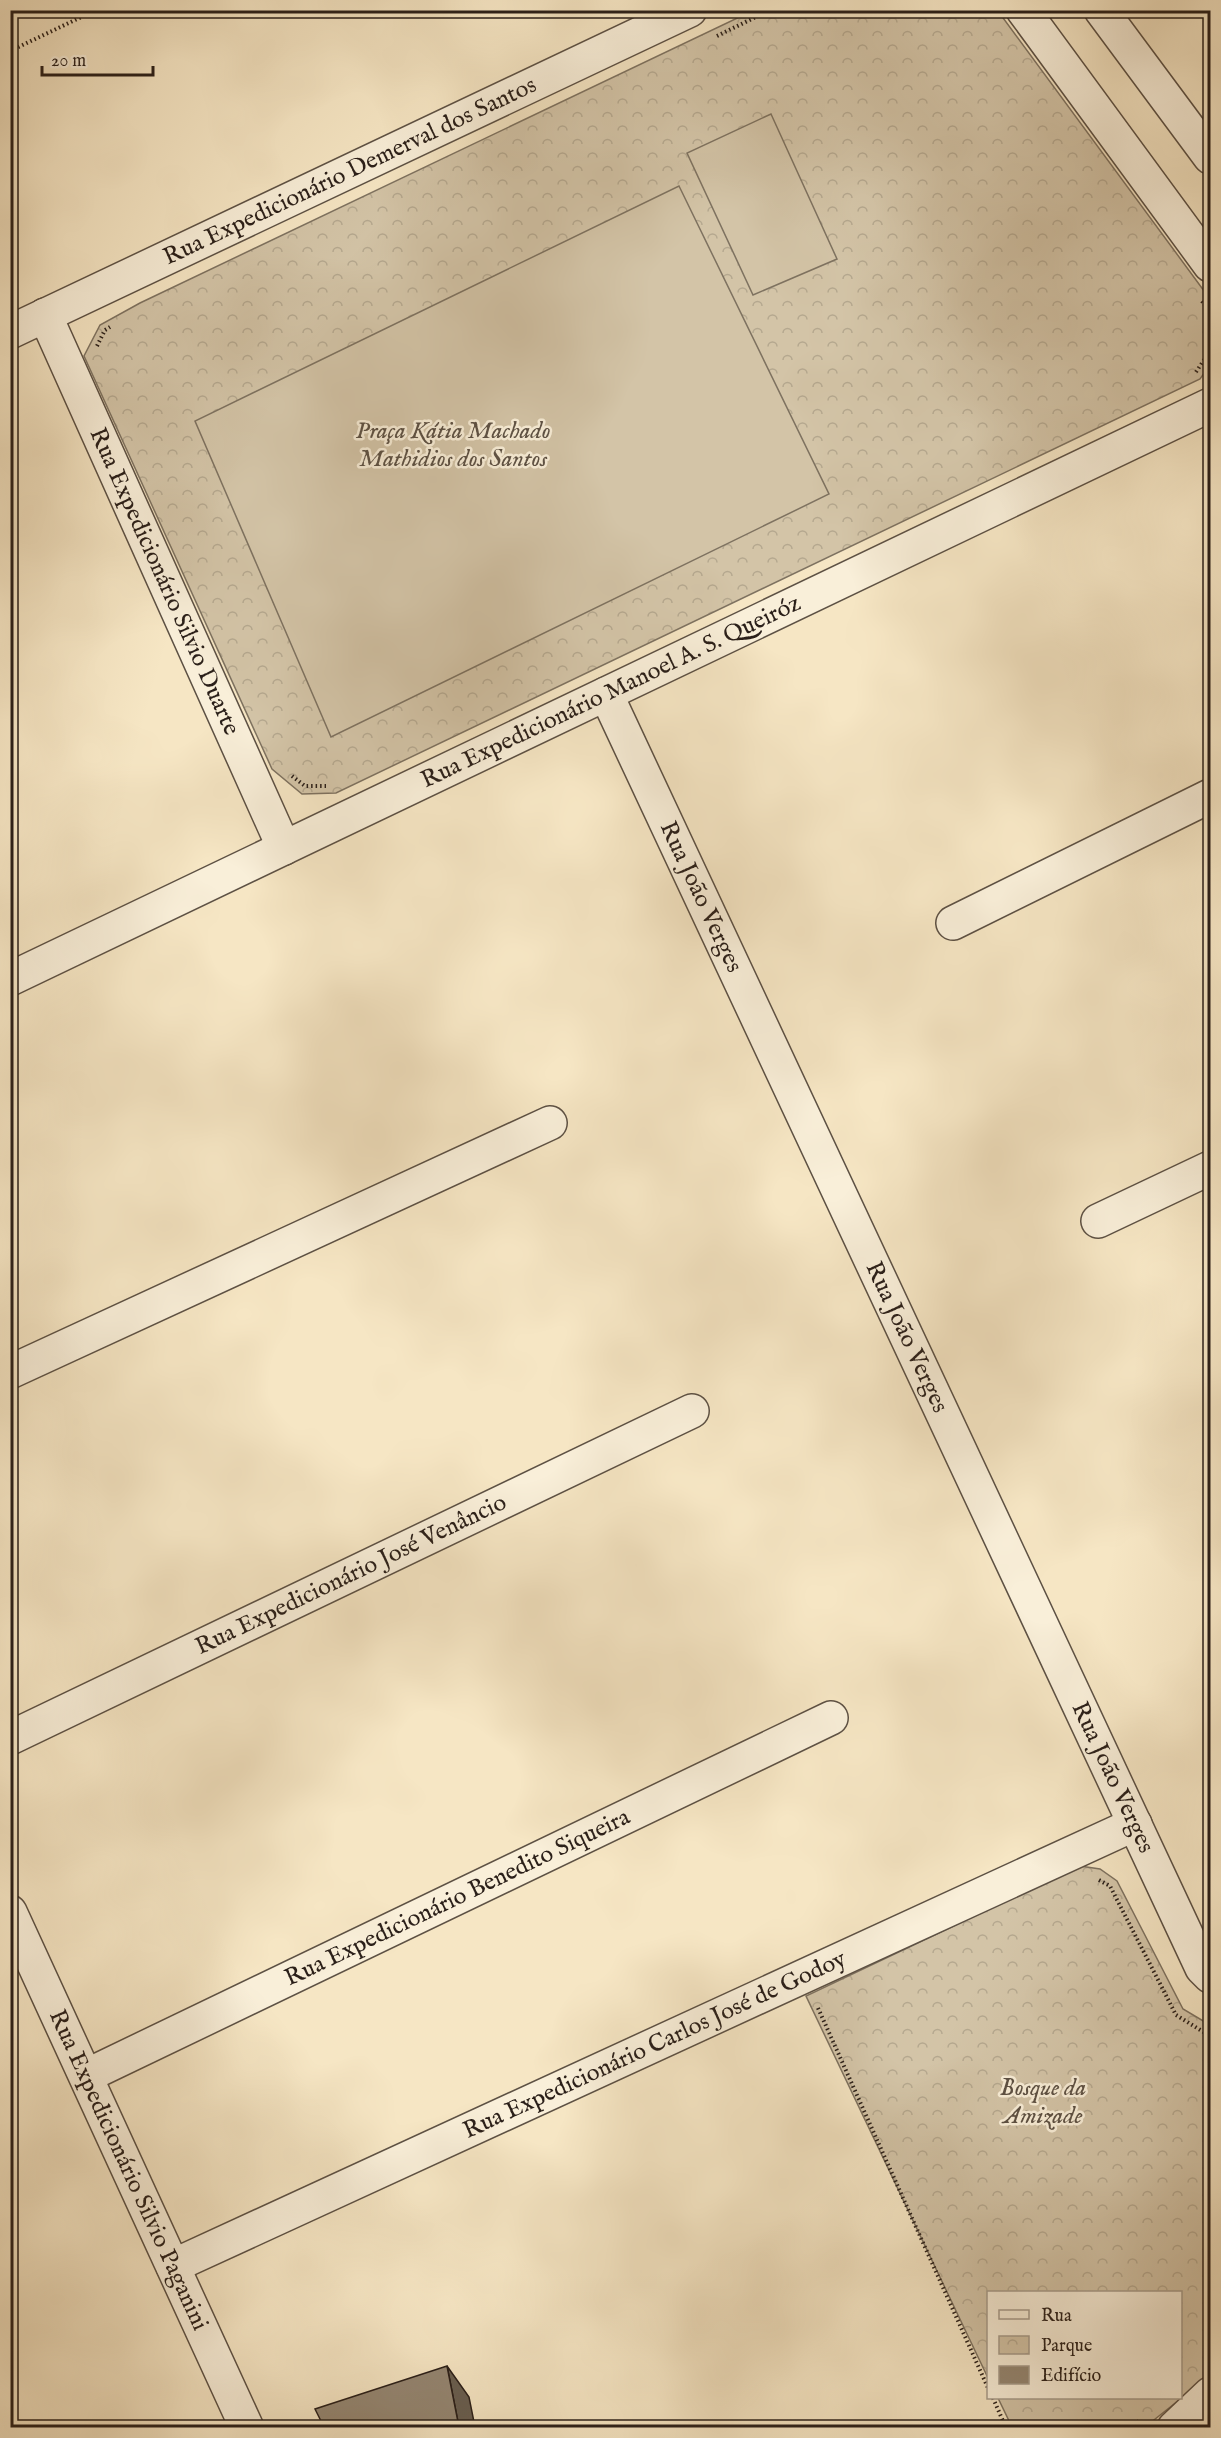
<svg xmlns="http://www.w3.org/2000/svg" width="1221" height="2438" font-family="'IM FELL English',serif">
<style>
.park{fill:url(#park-crowns);stroke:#7e7260;stroke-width:1.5}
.pitch{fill:#d3c4a7;stroke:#7e7260;stroke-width:1.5}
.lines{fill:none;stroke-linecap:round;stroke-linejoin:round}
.minor-casing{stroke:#5d5144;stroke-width:36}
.path{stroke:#2a1f19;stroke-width:4;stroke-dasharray:1.5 3;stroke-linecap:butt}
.minor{stroke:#f9efd9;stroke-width:33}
.shaded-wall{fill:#685e50;stroke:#2a1f19;stroke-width:1.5}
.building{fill:#948672;stroke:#2a1f19;stroke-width:1.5}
.labels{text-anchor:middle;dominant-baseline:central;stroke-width:5;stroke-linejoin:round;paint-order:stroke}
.street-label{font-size:24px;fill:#2a1f19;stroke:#f9efd9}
.park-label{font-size:24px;font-style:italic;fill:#5d5144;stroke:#f9efd9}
</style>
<defs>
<pattern id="park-crowns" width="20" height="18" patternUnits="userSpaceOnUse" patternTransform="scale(1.5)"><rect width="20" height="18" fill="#d3c4a7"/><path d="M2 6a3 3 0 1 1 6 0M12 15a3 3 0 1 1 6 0" fill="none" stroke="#b5a88f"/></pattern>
</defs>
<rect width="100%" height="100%" fill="#f6e6c4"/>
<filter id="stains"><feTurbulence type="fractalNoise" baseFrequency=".00333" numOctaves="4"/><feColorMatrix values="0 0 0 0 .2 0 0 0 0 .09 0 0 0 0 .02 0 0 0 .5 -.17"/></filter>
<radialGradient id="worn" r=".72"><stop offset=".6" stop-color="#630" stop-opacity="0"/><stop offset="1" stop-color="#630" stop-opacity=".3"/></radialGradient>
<!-- park -->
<g class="park">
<path d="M752 11H998L1210 299V365L1200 379 336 793 302 794 272 769 84 356 100 325 140 303Z"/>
<path d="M1080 1866 1100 1869 1117 1881 1183 2009 1210 2025V2371L1193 2389 1145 2427H1012L998 2398H1180V2292H988V2378L806 1996Z"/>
</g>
<!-- pitch -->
<g class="pitch">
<path d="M771 114 837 259 753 295 687 153Z"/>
<path d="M679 186 829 494 331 737 195 421Z"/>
</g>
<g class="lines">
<defs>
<g id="minor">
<path d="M1023 10 1210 265"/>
<path d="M1101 10 1210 157"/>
<path id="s1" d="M45 315 284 848"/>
<path id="s2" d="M10 332 690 10"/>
<path id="s3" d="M606 694 1202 1968 1210 1976"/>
<path d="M953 923 1210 796"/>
<path id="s4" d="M10 979 1210 405"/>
<path d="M1098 1221 1210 1168"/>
<path d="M10 1372 550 1123"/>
<path id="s5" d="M10 1738 692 1411"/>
<path id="s6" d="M10 1912 247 2428"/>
<path id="s7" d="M86 2076 831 1718"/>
<path id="s8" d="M173 2266 1135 1824"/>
<path d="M1174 2428 1210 2394"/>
</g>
</defs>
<!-- minor casing -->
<use href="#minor" class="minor-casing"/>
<!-- path -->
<g class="path">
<path d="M717 36 770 10"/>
<path d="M10 51 96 10"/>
<path d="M1202 301 1210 312"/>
<path d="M97 346 105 330 110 327"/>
<path d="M1196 372 1210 351"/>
<path d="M292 776 305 786H326"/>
<path d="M1099 1880 1110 1886 1176 2015 1210 2036"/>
<path d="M818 2008 988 2388"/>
<path d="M993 2398 1006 2428"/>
<path d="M1131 2428 1140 2420"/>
</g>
<!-- minor -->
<use href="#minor" class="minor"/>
</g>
<!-- shaded-wall -->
<path class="shaded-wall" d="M447 2366 469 2397 475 2427H459Z"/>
<!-- building -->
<path class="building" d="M447 2366 459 2427H324L315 2409Z"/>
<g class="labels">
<!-- street labels -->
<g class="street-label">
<text stroke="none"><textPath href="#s2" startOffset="376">Rua Expedicionário Demerval dos Santos</textPath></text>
<text stroke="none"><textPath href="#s1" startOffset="292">Rua Expedicionário Silvio Duarte</textPath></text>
<text stroke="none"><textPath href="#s4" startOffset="666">Rua Expedicionário Manoel A. S. Queiróz</textPath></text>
<text stroke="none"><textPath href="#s3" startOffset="224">Rua João Verges</textPath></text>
<text stroke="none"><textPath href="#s3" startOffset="710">Rua João Verges</textPath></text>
<text stroke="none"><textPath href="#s5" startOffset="378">Rua Expedicionário José Venâncio</textPath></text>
<text stroke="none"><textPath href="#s3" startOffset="1196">Rua João Verges</textPath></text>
<text stroke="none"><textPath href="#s7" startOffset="412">Rua Expedicionário Benedito Siqueira</textPath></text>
<text stroke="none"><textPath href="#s8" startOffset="530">Rua Expedicionário Carlos José de Godoy</textPath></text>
<text stroke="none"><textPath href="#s6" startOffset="284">Rua Expedicionário Silvio Paganini</textPath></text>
</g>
<!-- park labels -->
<g class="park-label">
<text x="453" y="431">Praça Kátia Machado<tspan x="453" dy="28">Mathidios dos Santos</tspan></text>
<text x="1043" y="2088">Bosque da<tspan x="1043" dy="28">Amizade</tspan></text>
</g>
</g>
<!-- margin -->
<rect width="1221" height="2438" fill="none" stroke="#f6e6c4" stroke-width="36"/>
<rect x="12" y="12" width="1197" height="2414" fill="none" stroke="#2a1f19" stroke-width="3"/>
<rect x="18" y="18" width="1185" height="2402" fill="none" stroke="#2a1f19" stroke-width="1.5"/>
<!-- legend -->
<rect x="987" y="2291" width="195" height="108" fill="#f9efd9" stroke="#a69c8c" stroke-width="1.5"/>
<rect x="999" y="2310" width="30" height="9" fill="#f9efd9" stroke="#a69c8c" stroke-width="1.5"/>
<text x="1041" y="2321" font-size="18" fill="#2a1f19">Rua</text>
<rect x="999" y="2336" width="30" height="18" fill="url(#park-crowns)" stroke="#a69c8c" stroke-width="1.5"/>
<text x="1041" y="2351" font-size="18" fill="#2a1f19">Parque</text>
<rect x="999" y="2366" width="30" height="18" fill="#948672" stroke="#a69c8c" stroke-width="1.5"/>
<text x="1041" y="2381" font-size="18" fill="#2a1f19">Edifício</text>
<!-- scale -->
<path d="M42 66v9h111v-9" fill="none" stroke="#2a1f19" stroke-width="3"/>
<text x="51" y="66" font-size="18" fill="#2a1f19" stroke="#f9efd9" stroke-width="4.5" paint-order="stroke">20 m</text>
<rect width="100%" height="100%" filter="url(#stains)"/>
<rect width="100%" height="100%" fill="url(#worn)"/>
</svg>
